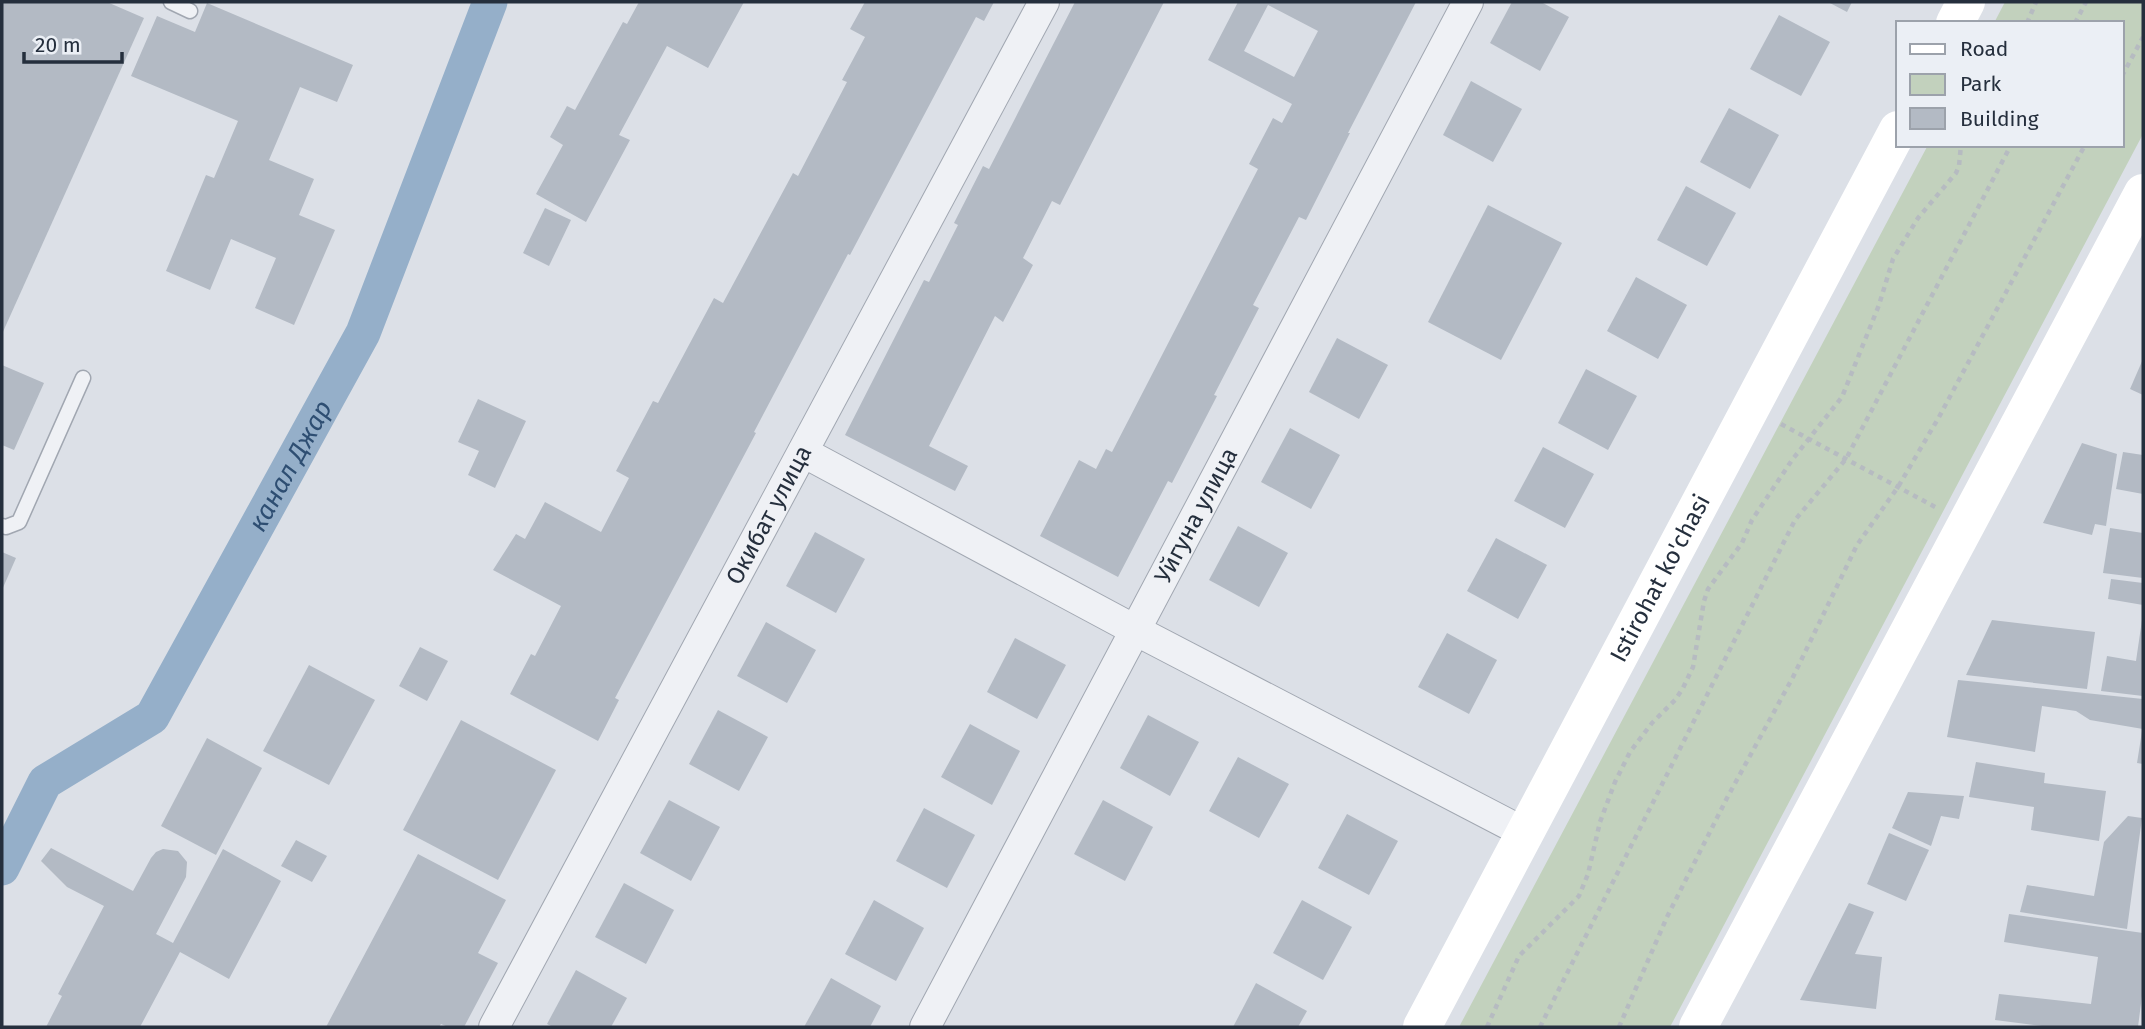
<svg xmlns="http://www.w3.org/2000/svg" width="2145" height="1029" font-family="'Fira Sans',sans-serif">
<style>
.green{fill:#c2d1bd}
.lines{fill:none;stroke-linecap:round;stroke-linejoin:round}
.canal{stroke:#95afc9;stroke-width:35}
.building{fill:#b3bac4;fill-rule:evenodd}
.service-casing{stroke:#a1a7b1;stroke-width:17}
.minor-casing{stroke:#a1a7b1;stroke-width:32}
.path{stroke:#b6bbc1;stroke-width:4.5;stroke-dasharray:5 5;stroke-linecap:butt}
.service{stroke:#eff1f5;stroke-width:14}
.minor{stroke:#eff1f5;stroke-width:30}
.secondary{stroke:#fff;stroke-width:38}
.labels{text-anchor:middle;dominant-baseline:central;stroke-width:6;stroke-linejoin:round;paint-order:stroke}
.street-label{font-size:24px;fill:#252f3d;stroke:#ebeff5}
.water-label{font-size:26px;font-style:italic;fill:#2e4e72;stroke:#ebeff5}
</style>
<rect width="100%" height="100%" fill="#dce0e7"/>
<!-- green -->
<path class="green" d="M2005 2H2143V134L1670 1027H1459L1928 145H2122V23H1994Z"/>
<g class="lines">
<!-- canal -->
<path class="canal" id="s1" d="M2 868 45 782 152 717 363 333 490 2"/>
</g>
<!-- building -->
<g class="building">
<path d="M2 2H107L144 18 2 334Z"/>
<path d="M639 2H744L708 68 667 46 619 135 630 140 586 222 536 194 563 145 550 137 567 106 575 110 623 22 627 24Z"/>
<path d="M865 2H994L984 21 976 17 850 255 848 254 754 432 756 433 615 698 619 700 598 741 510 694 531 654 535 656 561 606 493 570 516 534 525 539 545 502 601 532 629 478 616 471 653 401 658 403 714 298 723 303 793 173 798 176 847 82 842 80 865 37 850 29Z"/>
<path d="M1075 2H1164L1060 205 1052 201 1023 258 1033 265 1003 322 995 316 929 446 968 466 955 491 845 435 924 280 929 282 958 225 954 223 983 166 989 169Z"/>
<path d="M1238 2H1416L1348 133H1350L1306 220 1299 217 1253 305 1259 308 1214 395 1217 396 1172 483 1168 481 1118 577 1040 536 1079 460 1096 469 1106 449 1112 452 1258 169 1249 164 1273 118 1282 123 1292 104 1208 60ZM1268 5 1318 31 1294 77 1244 51Z"/>
<path d="M1512 2H1541L1569 17 1540 71 1490 43Z"/>
<path d="M1828 2H1852L1847 12Z"/>
<path d="M207 3 353 65 337 102 300 87 269 160 314 179 299 215 335 230 294 325 255 308 276 258 231 239 210 290 166 271 206 175 214 178 238 121 131 76 157 16 195 32Z"/>
<path d="M1779 15 1830 42 1801 96 1750 69Z"/>
<path d="M1471 81 1522 109 1493 162 1443 135Z"/>
<path d="M1729 108 1779 135 1750 189 1700 162Z"/>
<path d="M1686 186 1736 213 1707 266 1657 240Z"/>
<path d="M1488 205 1562 243 1501 360 1428 322Z"/>
<path d="M545 208 571 220 549 266 523 253Z"/>
<path d="M1636 277 1687 305 1658 359 1607 331Z"/>
<path d="M1337 338 1388 365 1359 419 1309 392Z"/>
<path d="M2143 359V395L2130 389Z"/>
<path d="M2 365 44 383 14 450 2 445Z"/>
<path d="M1586 369 1637 396 1608 450 1558 423Z"/>
<path d="M478 399 526 421 495 488 468 475 479 451 458 442Z"/>
<path d="M1290 428 1340 455 1311 509 1261 482Z"/>
<path d="M2082 443 2117 454 2106 526 2095 524 2092 535 2043 523Z"/>
<path d="M1543 447 1594 474 1565 528 1514 501Z"/>
<path d="M2123 452 2143 455V494L2116 489Z"/>
<path d="M1238 526 1288 553 1259 607 1209 580Z"/>
<path d="M2110 528 2143 533V578L2103 573Z"/>
<path d="M815 532 865 559 836 613 786 586Z"/>
<path d="M1496 538 1547 565 1518 619 1467 591Z"/>
<path d="M2 552 16 558 2 590Z"/>
<path d="M2111 579 2143 583V605L2108 599Z"/>
<path d="M1992 620 2095 632 2087 689 1966 675Z"/>
<path d="M2142 620H2143V696L2101 691 2107 656 2136 661Z"/>
<path d="M766 622 816 650 787 703 737 676Z"/>
<path d="M1447 633 1497 660 1469 714 1418 687Z"/>
<path d="M1015 638 1066 665 1037 719 987 692Z"/>
<path d="M420 647 448 661 427 701 399 686Z"/>
<path d="M309 665 375 700 329 785 263 751Z"/>
<path d="M1958 680 2143 699V729L2090 720 2076 711 2042 706 2035 752 1947 737Z"/>
<path d="M718 710 768 737 739 791 689 764Z"/>
<path d="M1148 715 1199 742 1170 796 1120 768Z"/>
<path d="M461 720 556 770 498 880 403 830Z"/>
<path d="M970 724 1020 751 992 805 941 777Z"/>
<path d="M2142 731H2143V764L2137 763Z"/>
<path d="M207 738 262 768 216 855 161 826Z"/>
<path d="M1238 757 1289 784 1259 838 1209 811Z"/>
<path d="M1976 762 2045 773 2044 783 2106 791 2099 841 2031 830 2034 807 1969 797Z"/>
<path d="M1908 792 1964 796 1959 819 1941 816 1931 846 1892 828Z"/>
<path d="M669 800 720 827 691 881 640 853Z"/>
<path d="M1103 800 1153 827 1125 881 1074 854Z"/>
<path d="M924 808 975 835 947 888 896 861Z"/>
<path d="M1347 814 1398 841 1369 895 1318 868Z"/>
<path d="M2128 816 2142 818 2127 929 2020 912 2027 885 2094 896 2104 842Z"/>
<path d="M1889 833 1929 850 1906 901 1867 884Z"/>
<path d="M296 840 327 856 312 882 281 866Z"/>
<path d="M51 848 133 891 151 858 156 852 163 849 178 851 187 862 186 877 156 934 173 943 223 849 281 881 229 979 180 952 140 1027H46L62 996 58 994 104 906 67 887 41 861Z"/>
<path d="M418 854 506 900 478 953 498 963 464 1027H448L441 1024 439 1027H326Z"/>
<path d="M624 883 674 910 646 964 595 937Z"/>
<path d="M874 900 924 928 896 981 845 954Z"/>
<path d="M1302 900 1352 927 1323 980 1273 953Z"/>
<path d="M1849 903 1874 912 1855 954 1882 957 1876 1009 1800 1000Z"/>
<path d="M2009 914 2143 933V988L2138 1027H2050L1995 1020 1999 994 2091 1004 2098 957 2004 942Z"/>
<path d="M576 970 627 998 611 1027H553L547 1024Z"/>
<path d="M831 978 881 1006 870 1027H804Z"/>
<path d="M1256 983 1307 1011 1298 1027H1233Z"/>
</g>
<g class="lines">
<defs>
<g id="service">
<path d="M171 2 190 11"/>
<path d="M2 526 6 527 19 522 83 378"/>
</g>
<g id="minor">
<path d="M803 452 1135 630 1525 833"/>
<path id="s2" d="M494 1027 1044 2"/>
<path id="s3" d="M925 1027 1468 2"/>
</g>
</defs>
<!-- service casing -->
<use href="#service" class="service-casing"/>
<!-- minor casing -->
<use href="#minor" class="minor-casing"/>
<!-- path -->
<g class="path">
<path d="M2027 23 2036 2"/>
<path d="M2075 23 2086 2"/>
<path d="M2122 76 2143 37"/>
<path d="M1781 424 1937 508"/>
<path d="M1487 1027 1519 956 1579 896 1588 874 1600 822 1615 782 1630 752 1652 723 1675 700 1683 688 1693 667 1704 601 1708 589 1742 543 1752 520 1792 460 1842 397 1879 305 1893 259 1918 218 1956 173 1959 166 1961 145"/>
<path d="M1540 1027 1795 520 1846 459 2011 145"/>
<path d="M1619 1027 1667 917 1727 798 1793 677 1857 545 1898 487 1939 417 2085 145"/>
</g>
<!-- service -->
<use href="#service" class="service"/>
<!-- minor -->
<use href="#minor" class="minor"/>
<!-- secondary -->
<g class="secondary">
<path d="M1955 23 1966 2"/>
<path id="s4" d="M1422 1027 1898 130"/>
<path d="M1698 1027 2143 193"/>
</g>
</g>
<g class="labels">
<!-- street labels -->
<g class="street-label">
<text stroke="none"><textPath href="#s3" startOffset="579">Уйгуна улица</textPath></text>
<text stroke="none"><textPath href="#s2" startOffset="581">Окибат улица</textPath></text>
<text stroke="none"><textPath href="#s4" startOffset="508">Istirohat ko'chasi</textPath></text>
</g>
<!-- water labels -->
<g class="water-label">
<text stroke="none"><textPath href="#s1" startOffset="508">канал Джар</textPath></text>
</g>
</g>
<!-- border -->
<rect width="2145" height="1029" fill="none" stroke="#252f3d" stroke-width="7"/>
<!-- legend -->
<rect x="1896" y="21" width="228" height="126" fill="#ebeff5" stroke="#9ca2ab" stroke-width="2"/>
<rect x="1910" y="44" width="35" height="10" fill="#ffffff" stroke="#9ca2ab" stroke-width="2"/>
<text x="1960" y="56" font-size="21" fill="#252f3d">Road</text>
<rect x="1910" y="74" width="35" height="21" fill="#c2d1bd" stroke="#9ca2ab" stroke-width="2"/>
<text x="1960" y="91" font-size="21" fill="#252f3d">Park</text>
<rect x="1910" y="108" width="35" height="21" fill="#b3bac4" stroke="#9ca2ab" stroke-width="2"/>
<text x="1960" y="126" font-size="21" fill="#252f3d">Building</text>
<!-- scale -->
<path d="M24 52v10h98v-10" fill="none" stroke="#252f3d" stroke-width="3.5"/>
<text x="35" y="52" font-size="21" fill="#252f3d" stroke="#ebeff5" stroke-width="5" paint-order="stroke">20 m</text>
</svg>
